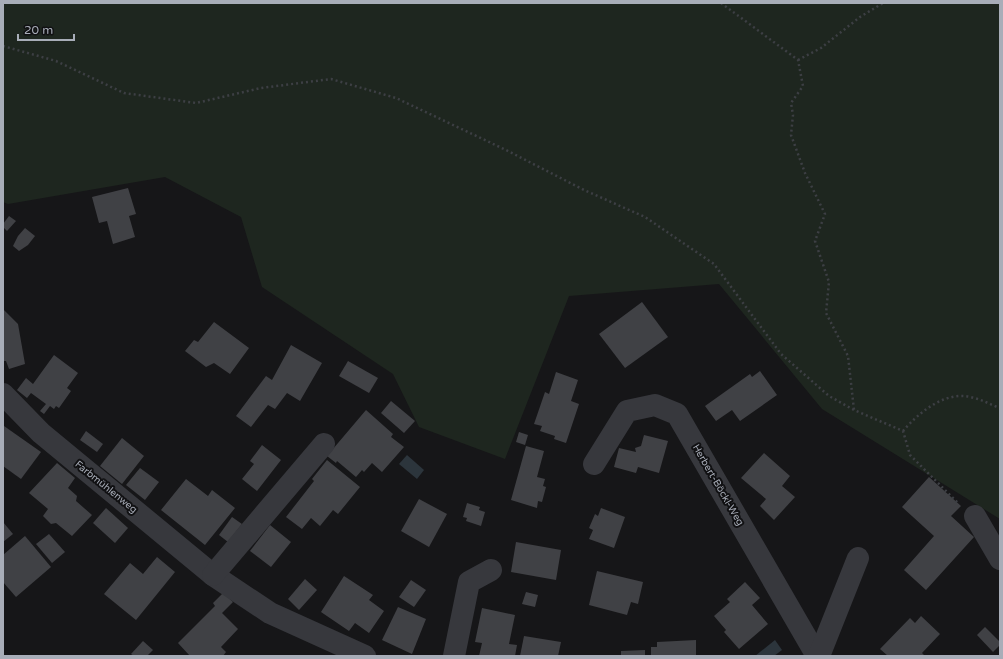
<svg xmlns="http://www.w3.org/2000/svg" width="1003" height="659" font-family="'Varela Round',sans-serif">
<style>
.green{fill:#1e261f}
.water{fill:#2c353c}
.building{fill:#404145}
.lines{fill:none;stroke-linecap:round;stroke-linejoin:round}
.path{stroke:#3d3f44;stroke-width:2.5;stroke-dasharray:2 3;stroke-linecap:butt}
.street{stroke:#37383d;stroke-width:22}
.labels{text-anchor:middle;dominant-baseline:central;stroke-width:4;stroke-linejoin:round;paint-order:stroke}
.street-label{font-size:10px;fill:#a8adb8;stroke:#111113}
</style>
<rect width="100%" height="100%" fill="#161618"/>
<!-- green -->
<path class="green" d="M3 3H1000V519L822 409 719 284 569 296 505 459 419 427 393 374 262 287 241 217 165 177 8 204 3 202Z"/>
<!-- water -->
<g class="water">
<path d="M407 455 424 470 417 479 399 464Z"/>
<path d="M775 640 782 650 774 656H755Z"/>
</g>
<!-- building -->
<g class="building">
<path d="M128 188 136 214 129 216 135 237 113 244 107 221 99 223 92 197Z"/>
<path d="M9 216 16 221 7 231 3 227V224Z"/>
<path d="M25 228 35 236 28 245 19 251 13 246 18 236Z"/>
<path d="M642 302 668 337 625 368 599 334Z"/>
<path d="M3 309 18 324 25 364 9 369 6 361H3Z"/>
<path d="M214 322 249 348 230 374 214 363 206 367 185 351 194 340 198 342Z"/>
<path d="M291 345 322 363 300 401 287 393 275 409 268 405 251 427 236 416 266 376 272 380Z"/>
<path d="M54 355 78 373 67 388 71 391 59 408 56 406 54 409 50 406 44 414 40 411 46 404 31 393 27 398 17 390 26 378 33 384Z"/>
<path d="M348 361 378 378 369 393 339 376Z"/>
<path d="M760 371 777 395 740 421 732 410 716 421 705 406 750 374 752 377Z"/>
<path d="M556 372 578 380 571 401 579 404 566 443 554 439 555 436 540 431 542 426 534 424 545 392 549 394Z"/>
<path d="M391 401 415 421 404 433 381 413Z"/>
<path d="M366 410 393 434 391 437 404 447 382 472 372 463 364 472 362 470 356 477 337 461 336 463 327 456Z"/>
<path d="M4 426 41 452 21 479 3 466V428Z"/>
<path d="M86 431 103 444 97 452 80 440Z"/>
<path d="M519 432 528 435 525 445 516 442Z"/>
<path d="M644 435 668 441 659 473 638 467 636 473 614 467 619 448 636 452 635 448 641 446Z"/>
<path d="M122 438 144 456 122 484 100 466Z"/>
<path d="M262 445 281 460 257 491 242 479 254 464 250 461Z"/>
<path d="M526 446 544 451 537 477 545 479 543 486 546 487 542 502 538 501 537 508 511 500Z"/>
<path d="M764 453 790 476 782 486 795 497 774 520 760 506 766 499 741 478Z"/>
<path d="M327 460 360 487 338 514 333 510 320 526 311 518 302 529 286 517 314 481 312 479Z"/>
<path d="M57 463 75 478 68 488 77 496 76 501 92 515 72 536 56 523 51 524 43 516 48 509 29 493Z"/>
<path d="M140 468 159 482 145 500 126 485Z"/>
<path d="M929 477 961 506 951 516 974 537 926 590 904 570 934 536 902 507Z"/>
<path d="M186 479 208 496 212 490 235 508 205 545 161 510Z"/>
<path d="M419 499 447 514 429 547 401 531Z"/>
<path d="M467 503 480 507 479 510 485 512 481 526 466 521 467 518 463 517Z"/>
<path d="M106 508 128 528 115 543 93 523Z"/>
<path d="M601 508 625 517 614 548 589 539 593 530 589 528 595 514 598 516Z"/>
<path d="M232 517 242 524 228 542 219 535Z"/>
<path d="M3 522 13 534 3 542Z"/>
<path d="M270 525 291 542 271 567 250 551Z"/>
<path d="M49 534 65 552 52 563 36 544Z"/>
<path d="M25 536 51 567 16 597 3 582V555Z"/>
<path d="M516 542 561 550 556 580 511 572Z"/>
<path d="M157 557 175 572 136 620 104 594 130 563 143 574Z"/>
<path d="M597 571 643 582 638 604 631 602 627 615 589 605Z"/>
<path d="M344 576 373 595 369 600 384 611 369 633 355 623 349 631 321 612Z"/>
<path d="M305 579 317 590 299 610 288 599Z"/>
<path d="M411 580 426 590 414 607 399 597Z"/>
<path d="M745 582 760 598 752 605 768 624 739 649 724 632 726 630 714 616 730 602 727 599Z"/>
<path d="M526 592 538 595 535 607 522 604Z"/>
<path d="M223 593 233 602 222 613 238 629 221 647 226 652 223 656H190L178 643 215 606 213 603Z"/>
<path d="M398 607 426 619 412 654 382 640Z"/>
<path d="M482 608 515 615 509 644 517 645 515 656H479L482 643 475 642Z"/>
<path d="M921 616 940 634 922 653 925 656H888L880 649 910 618 915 623Z"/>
<path d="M985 627 1000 642V645L993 652 977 635Z"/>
<path d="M524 636 561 642 558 656H520Z"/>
<path d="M696 640V656H651V647H657V642Z"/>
<path d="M143 641 153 650 147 656H134L131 654Z"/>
<path d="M645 650V656H621V651Z"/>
</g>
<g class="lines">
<!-- path -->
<g class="path">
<path d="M721 3 798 60 803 86 791 103 793 115 791 135 805 173 825 214 815 241 829 282 826 313 848 356 854 410"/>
<path d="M3 46 56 61 124 93 196 103 261 88 331 79 396 98 506 150 584 190 645 217 714 264 781 354 829 396 854 410 903 431 910 455 959 504"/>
<path d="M798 60 821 48 860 17 883 3"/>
<path d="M903 431C919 412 947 389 974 398 983 400 991 405 1000 408"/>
</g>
<!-- street -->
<g class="street">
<path d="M3 394 41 433 213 575 270 613 365 656"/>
<path d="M594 464 627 411 655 405 677 414 817 656"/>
<path d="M975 516 1000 559"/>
<path d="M213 575 324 444"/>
<path d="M454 656 469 582 491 570"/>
<path d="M819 656 858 558"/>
</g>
</g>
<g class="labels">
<!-- street labels -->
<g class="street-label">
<text transform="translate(718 485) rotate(60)">Herbert-Böckl-Weg</text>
<text transform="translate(106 487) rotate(39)">Farbmühlenweg</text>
</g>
</g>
<!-- border -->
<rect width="1003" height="659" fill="none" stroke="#a8adb8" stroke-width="8"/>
<!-- scale -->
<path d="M18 34v6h56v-6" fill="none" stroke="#a8adb8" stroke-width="2"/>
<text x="24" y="34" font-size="12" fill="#a8adb8" stroke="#111113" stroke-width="3" paint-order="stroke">20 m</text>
</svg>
